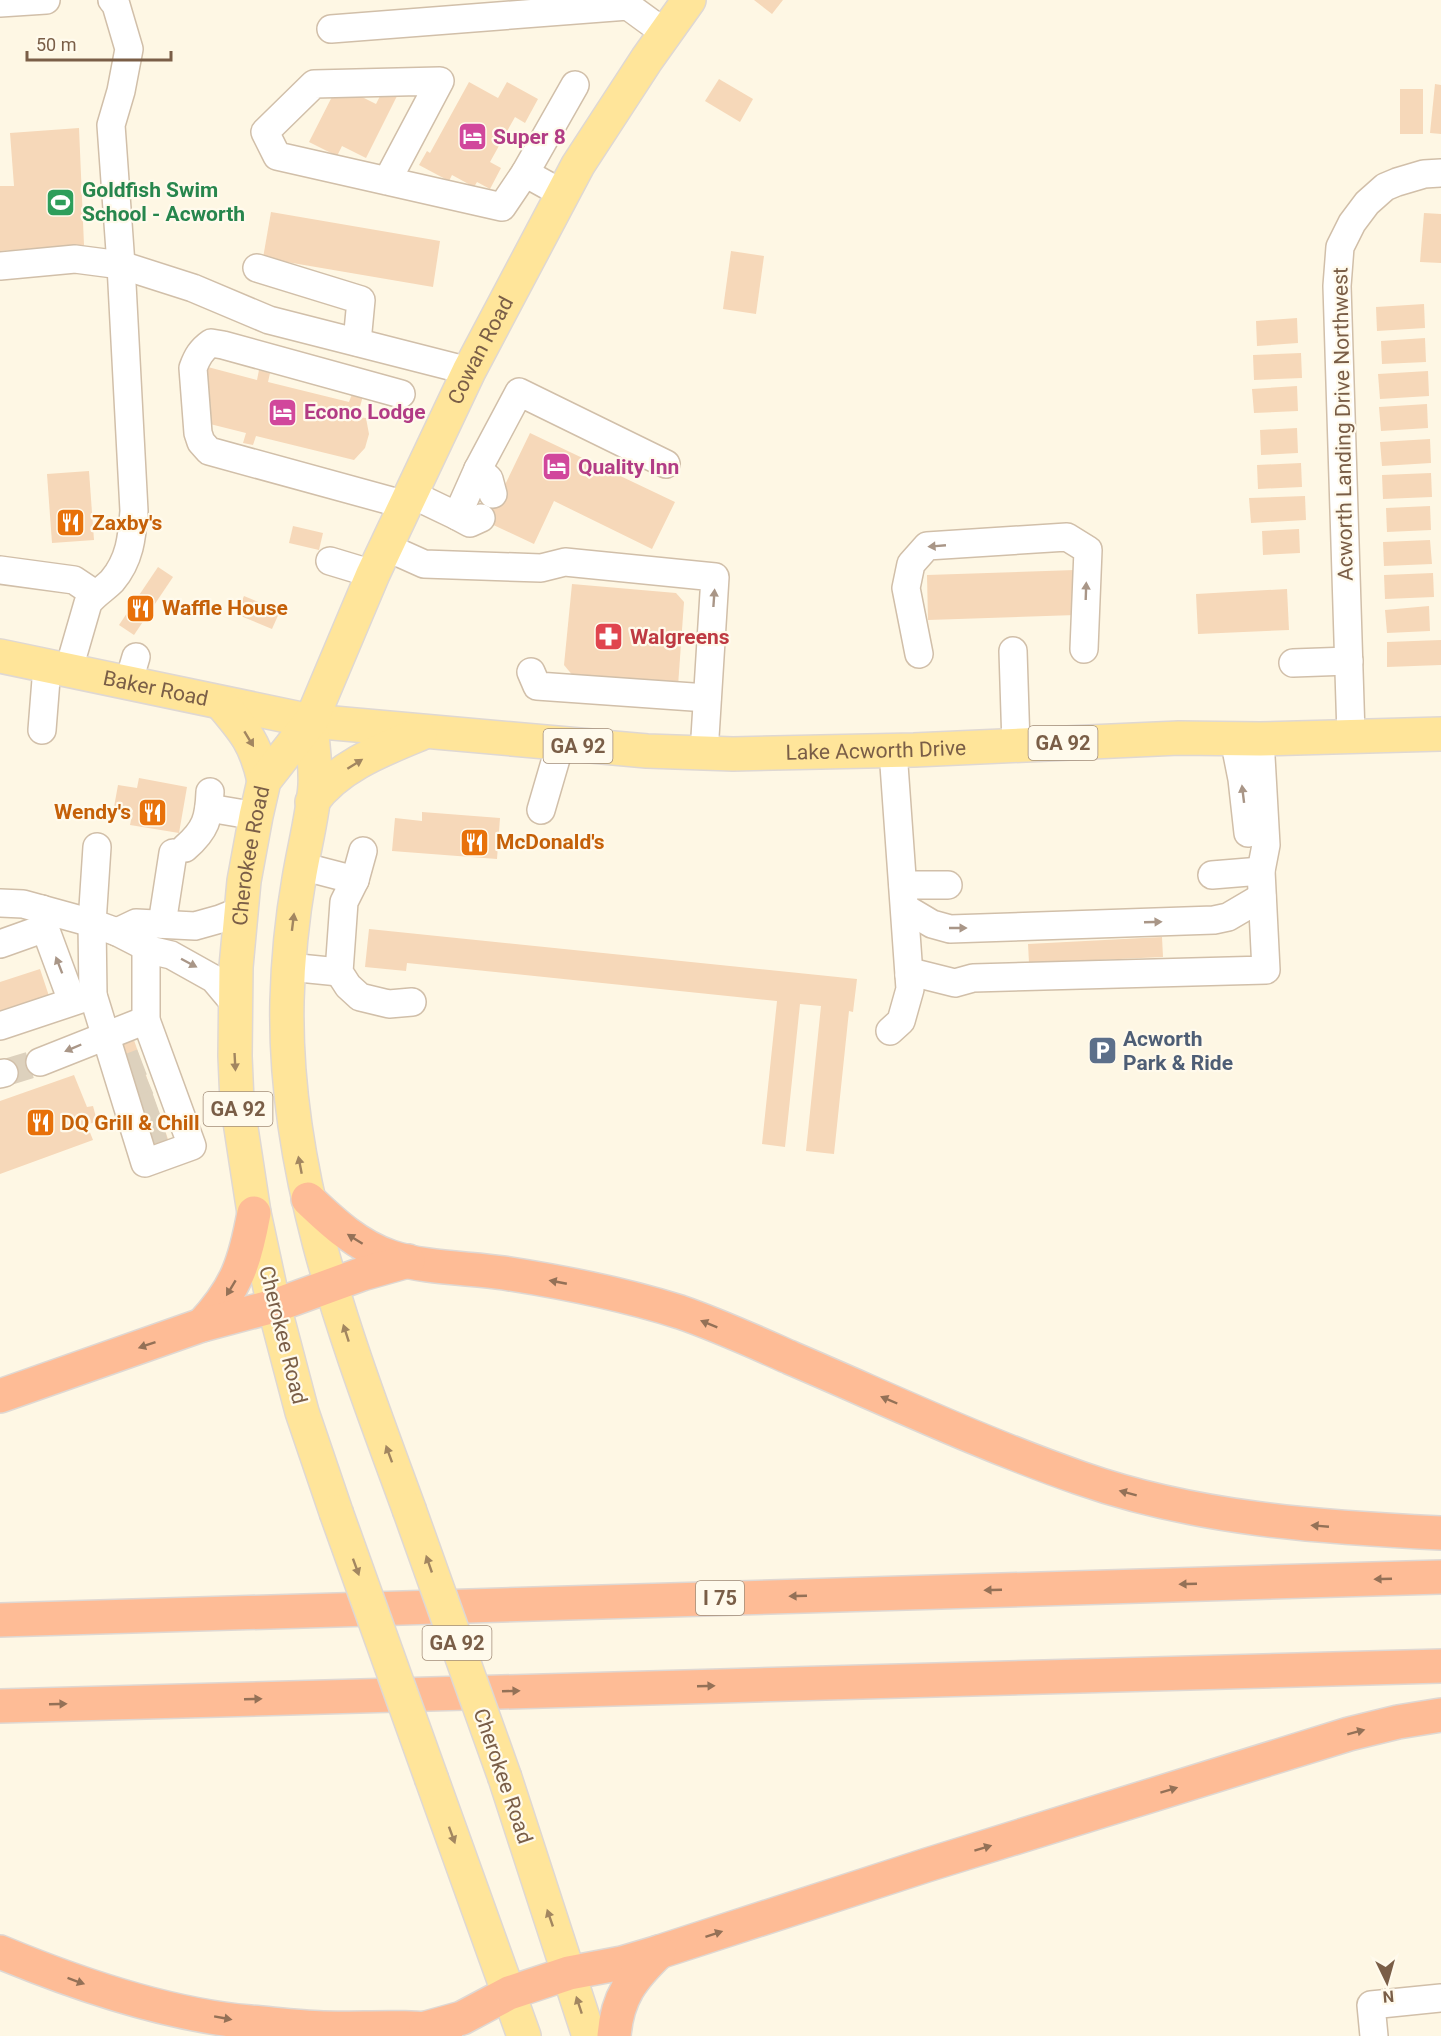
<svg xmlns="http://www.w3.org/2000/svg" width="1441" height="2036" font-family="Roboto,sans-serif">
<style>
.building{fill:#f6d8b9}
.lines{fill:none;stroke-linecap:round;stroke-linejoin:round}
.minor-tunnel{stroke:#ddd1bd;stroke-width:27;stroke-dasharray:27 14;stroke-linecap:butt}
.minor-casing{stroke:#d1bfa9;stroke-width:30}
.major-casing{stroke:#dfd8d3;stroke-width:36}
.highway-casing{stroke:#dfd8d3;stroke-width:36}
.minor{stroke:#fff;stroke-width:27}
.major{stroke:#ffe59a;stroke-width:33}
.highway{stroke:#febc96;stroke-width:33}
.major-bridge-casing{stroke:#dfd8d3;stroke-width:36;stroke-linecap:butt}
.major-bridge{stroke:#ffe59a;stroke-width:33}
.oneway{fill:#a99687}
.oneway2{fill:#a28660}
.oneway3{fill:#947157}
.labels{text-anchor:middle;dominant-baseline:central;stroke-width:4.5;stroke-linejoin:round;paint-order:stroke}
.shield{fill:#fffaec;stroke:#a28d78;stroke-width:1.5}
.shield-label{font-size:20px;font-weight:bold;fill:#7a5e47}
.hotel-label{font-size:21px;font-weight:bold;fill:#b23c85;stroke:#fffaec;text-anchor:start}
.leisure-label{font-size:21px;font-weight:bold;fill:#27864d;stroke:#fffaec;text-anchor:start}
.street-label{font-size:21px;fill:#7a5e47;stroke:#fffaec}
.food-label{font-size:21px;font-weight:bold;fill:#c56008;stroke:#fffaec;text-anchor:start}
.health-label{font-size:21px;font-weight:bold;fill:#be3a42;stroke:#fffaec;text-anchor:start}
.service-label{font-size:21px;font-weight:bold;fill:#4e5e75;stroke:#fffaec;text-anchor:start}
</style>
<rect width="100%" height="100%" fill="#fef7e4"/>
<!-- building -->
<g class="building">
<path d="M754 0H783L772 14Z"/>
<path d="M719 79 753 99 740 122 705 101Z"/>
<path d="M469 82 498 98 507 82 538 99 525 123 515 117 490 162 501 168 490 189 477 182 474 187 452 175 449 181 419 165 427 151 430 153Z"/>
<path d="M1435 84 1441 85V134L1430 133Z"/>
<path d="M338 85 376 104 383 90 397 96 366 158 342 146 337 156 309 142Z"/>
<rect x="1400" y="89" width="23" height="45"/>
<path d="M79 128 84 245 0 251V186H14L10 133Z"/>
<path d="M271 212 440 241 433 287 263 258Z"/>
<path d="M1424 213 1441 214V263L1420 262Z"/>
<path d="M731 251 764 256 756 314 723 309Z"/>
<path d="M1424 304 1425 328 1377 331 1376 307Z"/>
<path d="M1297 318 1298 343 1257 346 1256 321Z"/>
<path d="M1425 338 1426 362 1382 364 1381 341Z"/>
<path d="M1301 353 1302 378 1254 380 1253 355Z"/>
<path d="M204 366 257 380 259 370 270 373 268 382 349 402 352 394 363 396 357 417 366 418 369 434 365 448 354 460 256 436 253 445 243 443 246 433 210 424Z"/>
<path d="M1428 371 1429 396 1380 399 1378 374Z"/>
<path d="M1297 386 1298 411 1254 413 1252 389Z"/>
<path d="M1427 404 1428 428 1381 431 1379 407Z"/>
<path d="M1297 428 1298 453 1261 455 1260 430Z"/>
<path d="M530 433 675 502 652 549 554 501 534 544 487 522Z"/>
<path d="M1430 439 1431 463 1382 466 1380 442Z"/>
<path d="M1301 463 1302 487 1258 489 1257 465Z"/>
<path d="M89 471 94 540 52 543 47 474Z"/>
<path d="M1431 473 1432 497 1383 499 1382 475Z"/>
<path d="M1305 496 1306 520 1251 523 1249 498Z"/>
<path d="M1430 506 1431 530 1387 532 1386 508Z"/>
<path d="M293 526 323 533 319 550 289 543Z"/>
<path d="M1299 529 1300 553 1263 555 1262 531Z"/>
<path d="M1430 540 1432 564 1384 566 1383 542Z"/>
<path d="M158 567 173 577 134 635 119 625Z"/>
<path d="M1075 570 1076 615 928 620 927 575Z"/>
<path d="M1433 573 1434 597 1385 599 1384 575Z"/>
<path d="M572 584 676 593 684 602 678 686 574 677 564 665Z"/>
<path d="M1287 589 1289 630 1198 634 1196 594Z"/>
<path d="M244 596 280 611 272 629 236 614Z"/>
<path d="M1429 606 1430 631 1387 633 1385 610Z"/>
<path d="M1441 640V665L1387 667V642Z"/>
<path d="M139 778 187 787 179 833 130 825 133 810 114 807 118 785 137 788Z"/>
<path d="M422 812 500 818 497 859 392 851 395 818 422 821Z"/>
<path d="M369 929 857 979 853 1012 849 1011 834 1154 806 1151 821 1006 800 1004 785 1147 762 1144 777 1001 407 963 406 971 365 967Z"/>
<path d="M1162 937 1163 957 1029 963 1028 944Z"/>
<path d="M40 969 49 996 0 1011V982Z"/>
<path d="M134 1040 170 1145 149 1153 113 1047Z"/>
<path d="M74 1075 87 1107 93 1106 97 1121 87 1125 93 1140 0 1174V1101Z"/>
</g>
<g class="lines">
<!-- minor-tunnel -->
<g class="minor-tunnel">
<path d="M121 1070 142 1062"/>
<path d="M4 1073 40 1062"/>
<path d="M127 1090 148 1081"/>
<path d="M134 1111 156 1103"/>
<path d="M142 1133 164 1127"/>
</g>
<defs>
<g id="minor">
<path d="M0 3 46 0"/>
<path d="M331 29 628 6 665 33"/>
<path d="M387 181 440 81 314 84 265 132 277 156 502 207 525 173"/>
<path d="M563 194 525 173 575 85"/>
<path d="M0 266 75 259 121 265 193 288 269 320 469 371"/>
<path d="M257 268 361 300 357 342"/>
<path d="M401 394 223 345 211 343C201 350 197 357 193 368L198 433 201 442 209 451 406 505"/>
<path d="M478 469 489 479 493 494"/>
<path d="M411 494 457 516 478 469 519 392 666 464"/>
<path d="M457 516 470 523 481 518"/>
<path d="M386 547 424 564 541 568 565 562 715 577 704 753"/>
<path d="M330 561 373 574"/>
<path d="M0 570 74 580 95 594"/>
<path d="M1013 651 1016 745"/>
<path d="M919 654 906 588 911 564 927 546 1067 537 1088 550 1084 649"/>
<path d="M1293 663 1349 661"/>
<path d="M68 672 88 603C95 594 104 589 112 581 130 560 132 537 134 511L121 265 111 125 121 91 129 49 116 5 112 0"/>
<path d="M531 672 537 686 707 698"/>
<path d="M128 684 136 657"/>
<path d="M42 730 47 667"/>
<path d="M1351 735 1337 286 1340 247 1352 223 1367 203 1385 187 1397 182 1424 174 1441 173"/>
<path d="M1234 739 1242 779 1248 833"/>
<path d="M209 808 256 816"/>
<path d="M541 810 560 745"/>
<path d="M97 847 92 923 93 995 145 1163 192 1146 146 1020V946"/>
<path d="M185 848C206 830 209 818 210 792"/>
<path d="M363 851 355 880 344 902 339 972 348 986 360 997 389 1004 412 1002"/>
<path d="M301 866 355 880"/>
<path d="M1212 875 1261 871"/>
<path d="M903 885H948"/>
<path d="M0 903 23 904 92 923 117 932 154 951 171 955 214 979 235 1004"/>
<path d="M905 908 932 924 950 929 1214 920 1228 917 1262 897"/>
<path d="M42 909 45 928 72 1001"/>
<path d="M162 924 173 853"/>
<path d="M117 932 136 923 195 926 220 919 240 911"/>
<path d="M0 944 45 928"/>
<path d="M289 967 339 972"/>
<path d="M909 975 919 974 955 983 973 978 1266 970 1261 871 1266 845 1260 739"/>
<path d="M0 1026 93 995"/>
<path d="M890 1031 901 1021 910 989 893 751"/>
<path d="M40 1062 146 1020"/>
<path d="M0 1074 4 1073"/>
<path d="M1374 2036 1371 2005 1441 1998"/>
</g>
<g id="major">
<path id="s1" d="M0 656 311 721 647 751 733 754 914 750 1179 738 1260 739 1441 734"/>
<path d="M221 703C245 731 256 744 264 781"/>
<path d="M311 721C312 742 316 764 315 785 313 815 304 848 299 879 292 919 288 960 287 1001 283 1179 349 1345 409 1509"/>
<path d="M312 802C337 767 381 750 420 734"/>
<path id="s2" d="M336 1512 302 1412 274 1306 254 1213 237 1102 235 1056 236 967 244 881 256 816 264 781 311 721 373 574 469 371 578 165 647 59 689 0"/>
<path d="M505 1778 589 2036"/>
<path d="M432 1780 524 2036"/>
</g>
<g id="highway">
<path d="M308 1199C333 1223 358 1246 391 1257 423 1268 470 1268 504 1273 563 1282 623 1294 680 1312 718 1325 755 1342 791 1358 887 1399 982 1444 1080 1478 1196 1519 1319 1527 1441 1533"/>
<path d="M202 1325C237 1288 245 1262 254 1213"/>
<path d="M0 1396 202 1325 274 1306 362 1274 408 1261"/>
<path d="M0 1620 1441 1577"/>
<path d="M0 1706 1441 1666"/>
<path d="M0 1952C77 1984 167 2015 250 2022 274 2024 299 2027 323 2028 364 2029 405 2025 446 2031"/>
<path d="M426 2028 462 2018 509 1993 569 1973 622 1963 659 1952 927 1865 1349 1734 1398 1722 1441 1715"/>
<path d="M614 2036C617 1997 632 1978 659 1952"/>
</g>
</defs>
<!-- minor casing -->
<use href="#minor" class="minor-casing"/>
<!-- major casing -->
<use href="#major" class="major-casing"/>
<!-- highway casing -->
<use href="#highway" class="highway-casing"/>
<!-- minor -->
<use href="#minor" class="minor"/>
<!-- major -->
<use href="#major" class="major"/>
<!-- highway -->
<use href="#highway" class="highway"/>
<defs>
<g id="major-bridge">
<path d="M409 1509 505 1778"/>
<path d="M336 1512 432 1780"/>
</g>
</defs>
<!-- major-bridge casing -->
<use href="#major-bridge" class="major-bridge-casing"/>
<!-- major-bridge -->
<use href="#major-bridge" class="major-bridge"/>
</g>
<!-- one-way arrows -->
<defs><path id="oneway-solid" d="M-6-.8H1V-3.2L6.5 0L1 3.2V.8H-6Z" transform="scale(1.5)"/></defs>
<g class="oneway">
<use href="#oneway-solid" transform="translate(937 546) rotate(175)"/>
<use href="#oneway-solid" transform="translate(1086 591) rotate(-88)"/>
<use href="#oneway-solid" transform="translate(714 598) rotate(-86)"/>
<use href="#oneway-solid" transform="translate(1243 794) rotate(-97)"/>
<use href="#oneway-solid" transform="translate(1153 922) rotate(-2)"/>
<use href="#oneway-solid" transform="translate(958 928)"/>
<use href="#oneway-solid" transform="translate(189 963) rotate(28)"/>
<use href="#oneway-solid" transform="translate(59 965) rotate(-111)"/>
<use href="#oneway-solid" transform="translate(73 1048) rotate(157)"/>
</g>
<g class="oneway2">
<use href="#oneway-solid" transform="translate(249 739) rotate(59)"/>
<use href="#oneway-solid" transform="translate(355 764) rotate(-32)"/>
<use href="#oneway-solid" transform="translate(293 922) rotate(-83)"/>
<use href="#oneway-solid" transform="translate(235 1062) rotate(87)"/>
<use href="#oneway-solid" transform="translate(300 1165) rotate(-101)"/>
<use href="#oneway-solid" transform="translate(346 1333) rotate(-108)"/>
<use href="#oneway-solid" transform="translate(389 1454) rotate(-110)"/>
<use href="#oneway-solid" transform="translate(429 1564) rotate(-109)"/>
<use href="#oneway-solid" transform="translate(356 1567) rotate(70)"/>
<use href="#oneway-solid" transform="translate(452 1835) rotate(70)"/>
<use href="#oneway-solid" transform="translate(550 1918) rotate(-109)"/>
<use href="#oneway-solid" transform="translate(579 2005) rotate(-108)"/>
</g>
<g class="oneway3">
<use href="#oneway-solid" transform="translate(355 1239) rotate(-148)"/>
<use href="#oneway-solid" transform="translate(558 1282) rotate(-169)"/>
<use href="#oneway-solid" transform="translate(231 1288) rotate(121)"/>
<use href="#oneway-solid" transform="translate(709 1324) rotate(-158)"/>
<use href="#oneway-solid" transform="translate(147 1345) rotate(161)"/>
<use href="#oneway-solid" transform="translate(889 1400) rotate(-157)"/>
<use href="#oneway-solid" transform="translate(1128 1493) rotate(-165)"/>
<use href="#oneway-solid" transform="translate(1320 1526) rotate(-175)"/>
<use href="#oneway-solid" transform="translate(1383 1579) rotate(178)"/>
<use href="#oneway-solid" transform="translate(1188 1584) rotate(178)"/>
<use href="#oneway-solid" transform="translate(993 1590) rotate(178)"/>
<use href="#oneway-solid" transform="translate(798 1596) rotate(178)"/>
<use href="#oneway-solid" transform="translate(706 1686) rotate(-2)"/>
<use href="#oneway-solid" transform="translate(511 1691) rotate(-2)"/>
<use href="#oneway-solid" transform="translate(253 1699) rotate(-2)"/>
<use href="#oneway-solid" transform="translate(58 1704) rotate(-2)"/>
<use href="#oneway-solid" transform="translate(1356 1732) rotate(-15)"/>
<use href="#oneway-solid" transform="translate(1169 1790) rotate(-17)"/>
<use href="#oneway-solid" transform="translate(983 1848) rotate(-17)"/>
<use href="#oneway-solid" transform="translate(714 1934) rotate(-18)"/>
<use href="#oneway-solid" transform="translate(76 1981) rotate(20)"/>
<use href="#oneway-solid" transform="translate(223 2018) rotate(10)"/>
</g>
<!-- icons -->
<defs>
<symbol id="hotel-square" viewBox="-11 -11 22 22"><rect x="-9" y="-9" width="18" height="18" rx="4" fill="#d1479c" stroke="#fffaec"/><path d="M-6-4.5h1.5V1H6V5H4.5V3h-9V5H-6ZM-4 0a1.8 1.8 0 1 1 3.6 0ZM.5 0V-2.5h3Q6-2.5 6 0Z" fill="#fff"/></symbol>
<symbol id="stadium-square" viewBox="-11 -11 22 22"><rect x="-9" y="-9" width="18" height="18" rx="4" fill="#2e9e5b" stroke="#fffaec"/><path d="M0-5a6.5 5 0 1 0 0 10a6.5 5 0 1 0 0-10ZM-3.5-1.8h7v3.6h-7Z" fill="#fff"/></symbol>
<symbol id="restaurant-square" viewBox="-11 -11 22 22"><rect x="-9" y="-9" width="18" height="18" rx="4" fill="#e8710a" stroke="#fffaec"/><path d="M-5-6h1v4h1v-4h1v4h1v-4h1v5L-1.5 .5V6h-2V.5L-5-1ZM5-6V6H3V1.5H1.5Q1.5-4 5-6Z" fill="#fff"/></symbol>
<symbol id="pharmacy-square" viewBox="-11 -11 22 22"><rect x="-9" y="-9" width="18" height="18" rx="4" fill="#e0444e" stroke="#fffaec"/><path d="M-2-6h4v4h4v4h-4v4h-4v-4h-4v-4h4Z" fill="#fff"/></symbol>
<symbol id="parking-square" viewBox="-11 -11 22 22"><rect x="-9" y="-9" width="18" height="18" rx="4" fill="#5c6f8a" stroke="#fffaec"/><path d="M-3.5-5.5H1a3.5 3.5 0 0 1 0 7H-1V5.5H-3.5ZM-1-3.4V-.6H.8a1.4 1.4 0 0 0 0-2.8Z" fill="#fff"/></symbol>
</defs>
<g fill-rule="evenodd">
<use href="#hotel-square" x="456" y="120" width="33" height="33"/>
<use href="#stadium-square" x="44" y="186" width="33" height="33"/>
<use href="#hotel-square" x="266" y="396" width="33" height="33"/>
<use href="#hotel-square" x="540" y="450" width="33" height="33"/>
<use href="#restaurant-square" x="54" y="506" width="33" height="33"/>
<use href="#restaurant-square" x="124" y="592" width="33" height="33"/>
<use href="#pharmacy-square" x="592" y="620" width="33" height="33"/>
<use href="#restaurant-square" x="136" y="796" width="33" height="33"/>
<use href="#restaurant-square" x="458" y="826" width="33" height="33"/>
<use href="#parking-square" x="1086" y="1034" width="33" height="33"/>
<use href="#restaurant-square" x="24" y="1106" width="33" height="33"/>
</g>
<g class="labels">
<!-- shield labels -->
<g class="shield">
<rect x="1028.5" y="726" width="69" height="34" rx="4.5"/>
<rect x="543.5" y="729" width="69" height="34" rx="4.5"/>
<rect x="203.5" y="1092" width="69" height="34" rx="4.5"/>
<rect x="696" y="1581" width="48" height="34" rx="4.5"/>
<rect x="422.5" y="1626" width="69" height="34" rx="4.5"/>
</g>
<g class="shield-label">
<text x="1063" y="743">GA 92</text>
<text x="578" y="746">GA 92</text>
<text x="238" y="1109">GA 92</text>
<text x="720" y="1598">I 75</text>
<text x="457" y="1643">GA 92</text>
</g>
<!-- hotel labels -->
<g class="hotel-label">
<text x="493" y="137">Super 8</text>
<text x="304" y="412">Econo Lodge</text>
<text x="578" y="467">Quality Inn</text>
</g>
<!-- leisure labels -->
<g class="leisure-label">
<text x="82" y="190">Goldfish Swim<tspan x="82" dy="24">School - Acworth</tspan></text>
</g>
<!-- street labels -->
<g class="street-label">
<text stroke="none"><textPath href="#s2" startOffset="1230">Cowan Road</textPath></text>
<text transform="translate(1343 424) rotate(-91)">Acworth Landing Drive Northwest</text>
<text stroke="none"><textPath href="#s1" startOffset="159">Baker Road</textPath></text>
<text stroke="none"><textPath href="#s1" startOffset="884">Lake Acworth Drive</textPath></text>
<text stroke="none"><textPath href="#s2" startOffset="670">Cherokee Road</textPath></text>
<text transform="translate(283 1335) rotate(76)">Cherokee Road</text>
<text transform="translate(503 1776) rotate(71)">Cherokee Road</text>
</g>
<!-- food labels -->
<g class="food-label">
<text x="92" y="523">Zaxby's</text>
<text x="162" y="608">Waffle House</text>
<text x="131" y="812" text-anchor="end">Wendy's</text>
<text x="496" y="842">McDonald's</text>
<text x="61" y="1123">DQ Grill &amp; Chill</text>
</g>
<!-- health labels -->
<g class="health-label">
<text x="630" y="637">Walgreens</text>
</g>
<!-- service labels -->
<g class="service-label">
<text x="1123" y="1039">Acworth<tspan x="1123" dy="24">Park &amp; Ride</tspan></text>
</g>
</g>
<!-- north arrow -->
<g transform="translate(1387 1982) rotate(175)" stroke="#fffaec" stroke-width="4.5" paint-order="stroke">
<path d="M0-4.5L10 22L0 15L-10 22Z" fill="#7a5e47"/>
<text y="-9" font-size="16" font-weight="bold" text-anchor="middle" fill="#7a5e47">N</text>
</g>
<!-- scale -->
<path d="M27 51v9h144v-9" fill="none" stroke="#7a5e47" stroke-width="3"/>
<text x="36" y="51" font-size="18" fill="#7a5e47" stroke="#fffaec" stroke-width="4.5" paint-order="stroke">50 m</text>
</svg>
